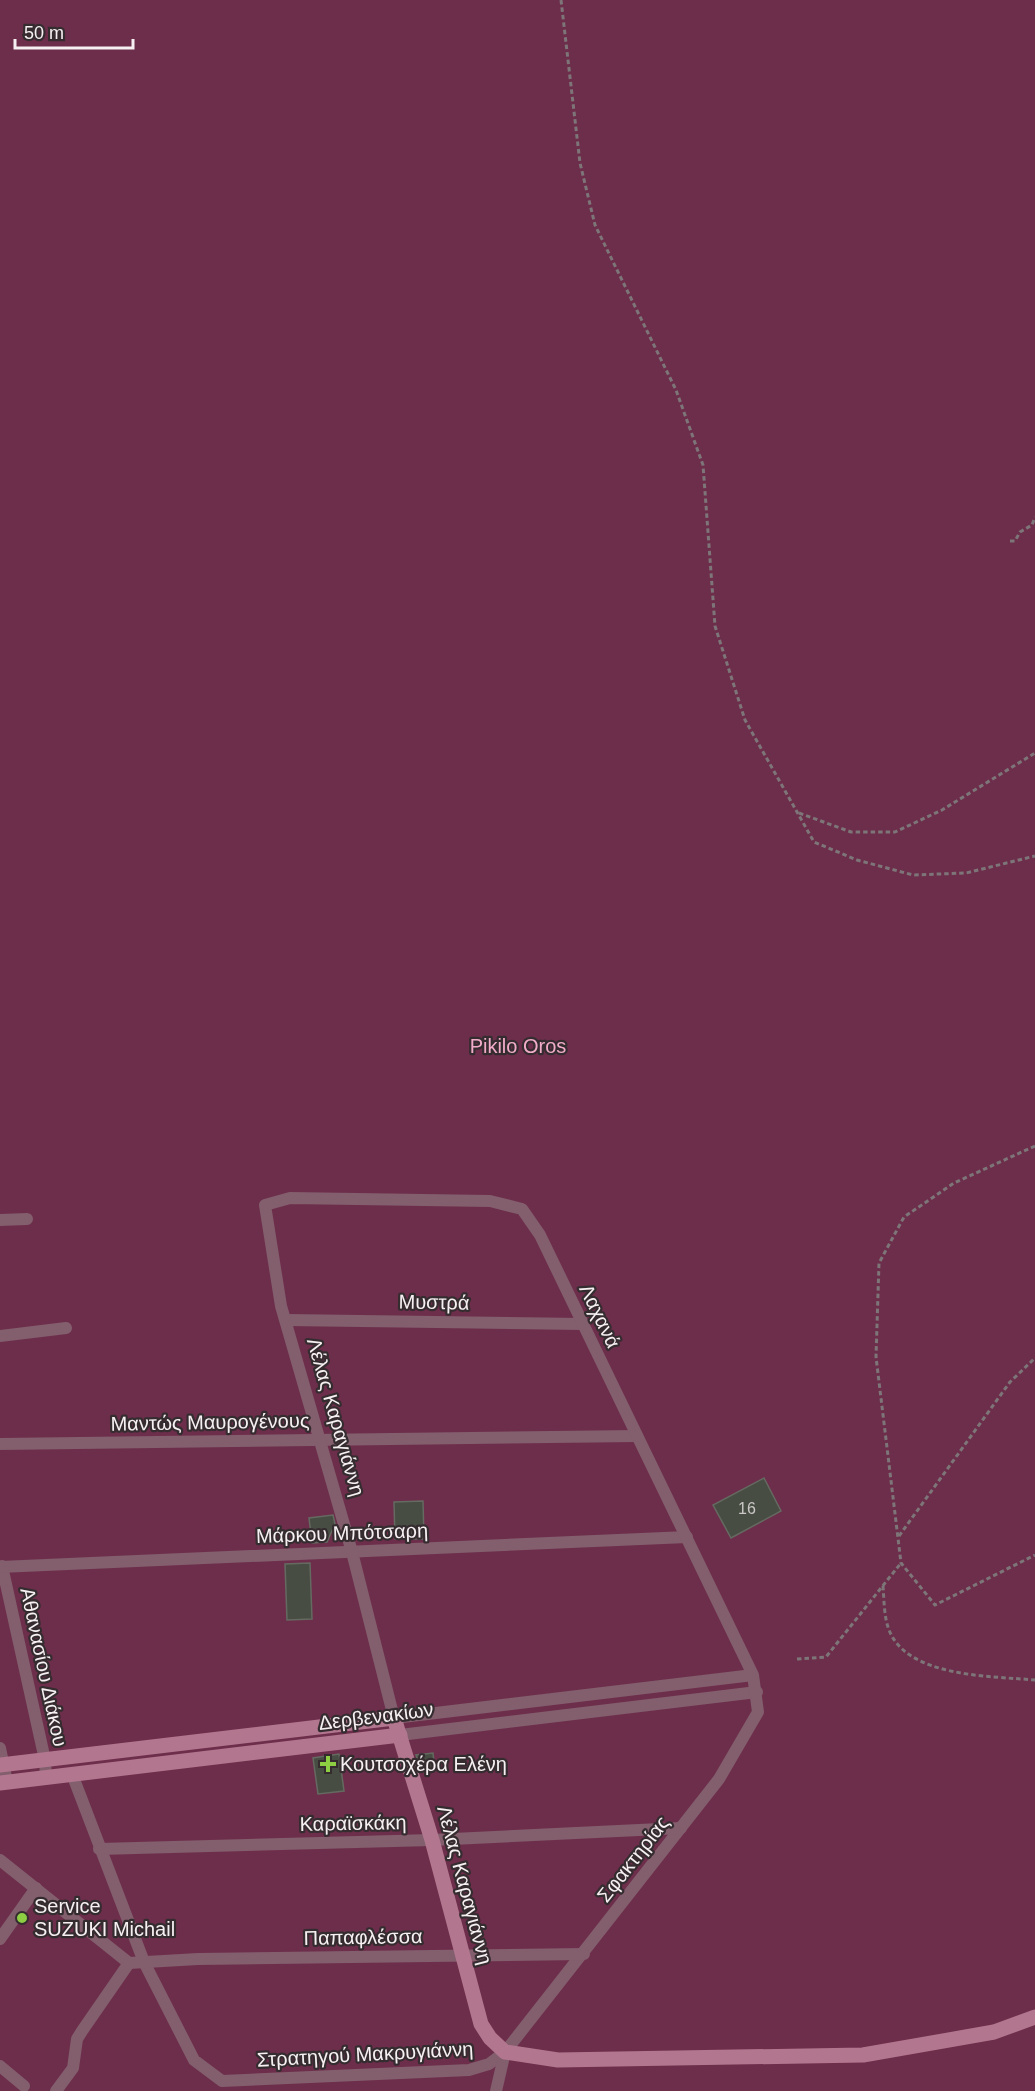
<svg xmlns="http://www.w3.org/2000/svg" width="1035" height="2091" font-family="Arial,sans-serif">
<style>
.green{fill:#6d2e4b}
.building{fill:#484d44;stroke:#656a61;stroke-width:1.5}
.lines{fill:none;stroke-linecap:round;stroke-linejoin:round}
.path{stroke:#7d7578;stroke-width:3;stroke-dasharray:4.5 3;stroke-linecap:butt}
.street{stroke:#835e6d;stroke-width:12}
.secondary{stroke:#b2778f;stroke-width:15}
.poi-dot{fill:#8ece43;stroke:#352c30;stroke-width:2}
.labels{text-anchor:middle;dominant-baseline:central;stroke-width:4.5;stroke-linejoin:round;paint-order:stroke}
.number-label{font-size:16px;fill:#cac7c6}
.park-label{font-size:20px;fill:#f2acc9;stroke:#352c30}
.street-label{font-size:20px;fill:#f6f0f2;stroke:#352c30}
.poi-label{font-size:20px;fill:#f6f0f2;stroke:#352c30;text-anchor:start}
</style>
<rect width="100%" height="100%" fill="#352c30"/>
<!-- green -->
<rect class="green" x="0" y="0" width="1035" height="2091"/>
<!-- building -->
<g class="building">
<path d="M764 1478 781 1511 731 1538 713 1505Z"/>
<path d="M423 1501 424 1539H395L394 1502Z"/>
<path d="M333 1515 335 1524 327 1542 312 1543 309 1518Z"/>
<path d="M310 1563 312 1619 287 1620 285 1564Z"/>
<path d="M433 1753 435 1771 421 1772 416 1755Z"/>
<path d="M339 1754 344 1791 318 1794 313 1758Z"/>
</g>
<g class="lines">
<!-- path -->
<g class="path">
<path d="M561 0 580 163 595 225 676 390 703 465 715 626 745 720 814 842 857 860 913 875 966 873 1035 856"/>
<path d="M1010 541H1015L1020 532 1032 525 1035 517"/>
<path d="M799 813 851 832H895L942 810 1035 753"/>
<path d="M1035 1146 954 1183 904 1217 879 1263 876 1357 901 1563 935 1605 1035 1555"/>
<path d="M899 1536 1010 1382 1035 1358"/>
<path d="M883 1586C884 1599 884 1615 888 1627 904 1678 992 1676 1035 1680"/>
<path d="M797 1659 826 1657 901 1563"/>
</g>
<!-- street -->
<g class="street">
<path d="M0 1220 27 1219"/>
<path d="M286 1320 582 1324"/>
<path d="M0 1336 66 1328"/>
<path d="M0 1444 637 1436"/>
<path d="M2 1566 45 1760 46 1777"/>
<path d="M0 1567 687 1537"/>
<path d="M400 1735 757 1692"/>
<path d="M0 1748 7 1782"/>
<path d="M72 1774 144 1962 194 2060 222 2081 469 2070 489 2064 505 2052 719 1779 758 1712 753 1675 540 1235 522 1209 490 1201 290 1198 265 1205 281 1306 352 1552 394 1718 753 1675"/>
<path d="M99 1849 432 1840 681 1828"/>
<path d="M0 1860 129 1963 198 1959 584 1954"/>
<path d="M0 1939 36 1888"/>
<path d="M0 2066 24 2086"/>
<path d="M56 2091 73 2068 77 2039 82 2031 129 1963"/>
<path d="M496 2091 505 2052"/>
</g>
<!-- secondary -->
<g class="secondary">
<path d="M0 1765 394 1718 432 1840 481 2024 490 2038 505 2052 558 2060 863 2055 994 2032 1035 2017"/>
<path d="M0 1783 400 1735"/>
</g>
</g>
<!-- markers -->
<g class="poi-dot">
<path d="M325 1755h6v6h6v6h-6v6h-6v-6h-6v-6h6z"/>
<circle cx="22" cy="1918" r="6"/>
</g>
<g class="labels">
<!-- number labels -->
<g class="number-label">
<text x="747" y="1508">16</text>
</g>
<!-- park labels -->
<g class="park-label">
<text x="518" y="1046">Pikilo Oros</text>
</g>
<!-- street labels -->
<g class="street-label">
<text transform="translate(434 1302) rotate(1)">Μυστρά</text>
<text transform="translate(600 1316) rotate(64)">Λαχανά</text>
<text transform="translate(336 1417) rotate(74)">Λέλας Καραγιάννη</text>
<text transform="translate(210 1422) rotate(-1)">Μαντώς Μαυρογένους</text>
<text transform="translate(342 1533) rotate(-2)">Μάρκου Μπότσαρη</text>
<text transform="translate(44 1667) rotate(78)">Αθανασίου Διάκου</text>
<text transform="translate(376 1716) rotate(-7)">Δερβενακίων</text>
<text transform="translate(353 1823) rotate(-1)">Καραϊσκάκη</text>
<text transform="translate(633 1859) rotate(-52)">Σφακτηρίας</text>
<text transform="translate(465 1885) rotate(75)">Λέλας Καραγιάννη</text>
<text transform="translate(363 1937) rotate(-1)">Παπαφλέσσα</text>
<text transform="translate(365 2054) rotate(-3)">Στρατηγού Μακρυγιάννη</text>
</g>
<!-- poi labels -->
<g class="poi-label">
<text x="340" y="1764">Κουτσοχέρα Ελένη</text>
<text x="34" y="1906">Service<tspan x="34" dy="23">SUZUKI Michail</tspan></text>
</g>
</g>
<!-- scale -->
<path d="M15 39v9h118v-9" fill="none" stroke="#f6f0f2" stroke-width="3"/>
<text x="24" y="39" font-size="18" fill="#f6f0f2" stroke="#352c30" stroke-width="4.5" paint-order="stroke">50 m</text>
</svg>
